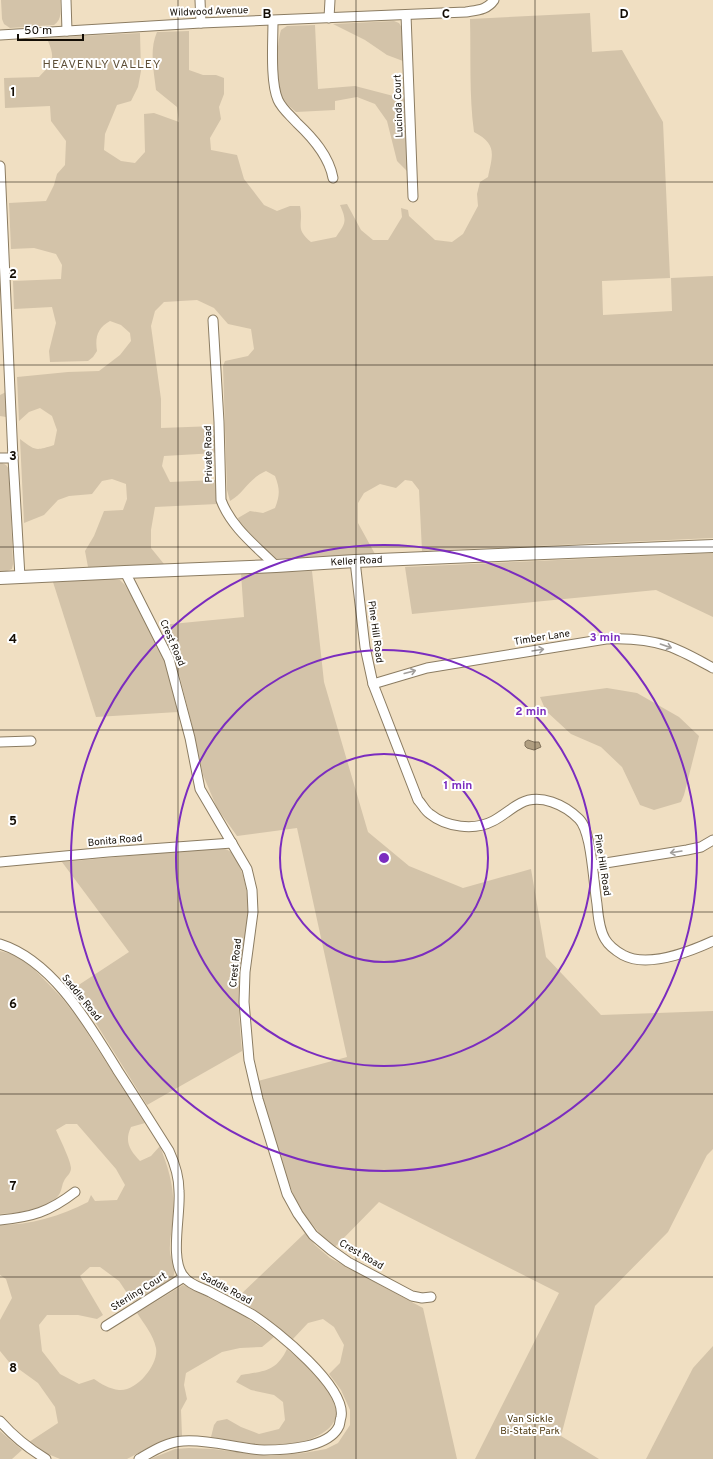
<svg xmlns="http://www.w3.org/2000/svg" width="713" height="1459" font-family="Overpass,sans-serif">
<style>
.green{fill:#d3c3a9}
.water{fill:#b19f81;stroke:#82735c}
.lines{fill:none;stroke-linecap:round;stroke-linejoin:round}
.street-casing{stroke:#8b7c62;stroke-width:11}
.secondary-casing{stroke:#8b7c62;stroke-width:14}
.street{stroke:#fff;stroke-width:9}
.secondary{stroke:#fff;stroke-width:12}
.oneway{stroke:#a19e9b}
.grid{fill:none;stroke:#130d05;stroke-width:1;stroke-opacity:0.55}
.ring{fill:none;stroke:#7b2cbf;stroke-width:2}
.labels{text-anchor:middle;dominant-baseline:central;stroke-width:4;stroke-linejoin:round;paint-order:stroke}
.street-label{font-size:10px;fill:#130d05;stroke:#fff}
.park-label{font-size:10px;fill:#4c370f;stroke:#fff}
.quarter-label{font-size:12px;letter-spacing:1px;fill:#5e4f37;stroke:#fff}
.grid-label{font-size:13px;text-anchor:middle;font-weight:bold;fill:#130d05;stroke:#fff;stroke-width:4;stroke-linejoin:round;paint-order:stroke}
.centre{fill:#7b2cbf;stroke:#fff;stroke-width:2}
.ring-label{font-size:12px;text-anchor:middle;font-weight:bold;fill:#7b2cbf;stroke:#fff;stroke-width:4;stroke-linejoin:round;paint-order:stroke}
</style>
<rect width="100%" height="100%" fill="#f0dfc2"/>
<!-- green -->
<g class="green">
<path d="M1 0H60C60 10 63 19 54 25L10 28 4 24 2 19Z"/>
<path d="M590 13 592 52 622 50 663 122 670 278 602 281 603 315 672 311 671 278 713 276V538L422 551 419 490 412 481 405 480 396 488 380 484 364 493 358 503V523L375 554 273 559 255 539 241 526 238 518 250 511 263 513 275 508C280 495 280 489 275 476L266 471C248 479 245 492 230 501L227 490 223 366 225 361 248 356 254 349 251 329 228 324 214 308 197 300 164 302 155 311 151 326 161 399V428L215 426 216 453 164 456 162 466 170 482 215 480 217 504 155 507 151 530V548L164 564 88 567 85 551 94 536 104 511 123 510 127 499 126 484 112 479 102 481 92 494 69 496 58 500 44 515 24 523 20 439C36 451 35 451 54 445L57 430 52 416 40 408 29 412 19 421 17 377 68 372 99 371 120 355 131 341 130 333 121 325 110 321C97 328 95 338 97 351L93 357 88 361 50 362 49 351 56 323 52 307 14 309 13 281 61 279 62 265 56 254 34 248 11 249 9 203 46 201 54 185 57 174 65 165 66 141 51 121 50 106 5 108 4 78 39 77C52 63 56 60 48 41L39 38 140 33 141 71 138 87 131 101 117 105 105 134 104 150 121 161 135 163 145 152 144 114 154 113 179 122 177 107 156 90C154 72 149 50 157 32L189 31V70L203 75H216L224 78V94L219 107 221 119 210 138 211 150 237 155 244 179 264 205 277 211 290 206H300C304 225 294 228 311 242L336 237C346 223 347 221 340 205L347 204 361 230 373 240H388L402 217 401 208 408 210 409 216 435 240 452 242 463 234 478 206 477 194 480 182 488 177C493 154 497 144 474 132 469 95 471 57 470 19Z"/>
<path d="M394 21 399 23 402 28 403 61 387 55 365 40 333 24Z"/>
<path d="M315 25 318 89 355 86 405 99 408 172 397 161 387 121 375 104 357 97 335 101V110L296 112C290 107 283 101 280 93 275 81 277 42 281 30L287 26Z"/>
<path d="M6 392V417L0 416V395Z"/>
<path d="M0 462 6 465 9 469 13 564 12 569 7 571H0Z"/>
<path d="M713 553V617L656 590 412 614 405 567Z"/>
<path d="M312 571 324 682 368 832 409 866 463 888 531 869 546 957 601 1015 713 1011V1149L707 1155 668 1232 595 1306 561 1436 599 1459H475L559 1293 379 1202 335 1247 321 1235 308 1219 295 1199 283 1167 258 1081 347 1057 297 828 237 836 217 808 203 775 192 725 179 674 161 625 244 617 241 573Z"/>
<path d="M113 579 120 580 125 585 151 629 163 655 178 712 96 717 53 582Z"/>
<path d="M607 688 637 693 679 717 699 736 684 795 681 802 654 810 640 805 622 767 601 747 571 734 546 711 540 697Z"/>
<path d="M216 848C232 848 235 855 241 870 256 909 242 946 239 987 238 1008 240 1030 242 1051L147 1105 92 1017 71 990 129 952 62 862Z"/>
<path d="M0 951 15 955 32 967 62 998 79 1020 145 1123 131 1127C124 1142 130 1150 140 1161L151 1156 160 1146C169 1170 175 1188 173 1215 173 1227 169 1239 170 1252 171 1261 177 1268 173 1278L133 1302 119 1281 100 1267H90L80 1276 103 1315 97 1319 78 1315H47L39 1325 42 1351 60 1374 79 1384 94 1379C101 1384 110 1389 119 1390 137 1392 159 1364 156 1348 153 1334 144 1324 137 1313L183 1285 191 1288 247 1318 274 1337 262 1347 240 1348 222 1352 186 1373 184 1385 187 1399 181 1410 182 1436 170 1438 146 1449 127 1459H60L48 1454 29 1442 58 1423 55 1407 38 1383 9 1362 0 1351V1320L12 1298 6 1279 0 1275V1225C30 1225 61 1216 88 1202L91 1195 95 1201 117 1200 125 1185 116 1169 77 1124H66L56 1130C59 1137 71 1161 71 1168 71 1174 66 1176 64 1181 62 1184 62 1189 60 1193 51 1210 17 1213 0 1214Z"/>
<path d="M305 1233 315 1245 330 1258 423 1308 457 1459H150L175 1449 189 1448 213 1449 270 1456 304 1453 326 1449 338 1443 350 1425V1410L341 1390 329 1374 340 1363 344 1345 334 1327 323 1319 308 1323 292 1340 252 1308 236 1299Z"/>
<path d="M713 1346V1459H646L693 1368Z"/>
<path d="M287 1349C302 1361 334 1392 336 1411 338 1430 312 1440 297 1443 271 1449 237 1441 211 1437L214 1425 217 1421 227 1419 241 1427 259 1434 279 1429 285 1420 283 1402 274 1395 251 1390 236 1382 241 1375C264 1371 276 1372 287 1349Z"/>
<path d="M0 1431 22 1450 12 1459H0Z"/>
</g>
<!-- water -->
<path class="water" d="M528 740 534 742H539L541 747 534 750 527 748 525 746V742Z"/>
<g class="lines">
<defs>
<g id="street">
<path d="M66 0 67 31"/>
<path d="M200 0 201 23"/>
<path d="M406 15 413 197"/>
<path d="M329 18 330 0"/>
<path d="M273 21C273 41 270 82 278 100 282 109 290 115 297 123 313 138 329 156 333 178"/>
<path d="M0 35 201 23 466 12C478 10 487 10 494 0"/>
<path d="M0 166 13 458 20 577"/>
<path d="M213 320 219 422 221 500C231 527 256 546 276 566"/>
<path d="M0 458H13"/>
<path d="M355 561 365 647 373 684 418 800C422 804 425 811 430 814 446 827 474 831 493 821 503 816 511 808 521 803 540 793 565 805 579 819 585 825 587 835 589 844 593 864 594 884 597 904 598 915 599 929 605 939 609 946 616 951 623 955 647 968 689 952 713 941"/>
<path d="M125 572 169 659 190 738 200 789 247 869 252 890 253 912 245 972 244 1002 249 1060 258 1099 287 1194 298 1214 313 1235 331 1250 348 1262 412 1296 422 1298 431 1297"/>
<path d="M373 684 427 668 606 639C627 638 647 639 668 646 683 651 698 660 713 668"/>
<path d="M0 742 31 741"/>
<path d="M0 862 108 852 232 843"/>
<path d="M593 865 687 850 701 847 713 840"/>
<path d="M0 944C54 961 90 1026 118 1071 135 1097 152 1124 169 1151 175 1164 179 1177 179 1191 181 1214 169 1260 184 1277 190 1285 202 1288 210 1292 225 1300 239 1307 253 1315 276 1330 347 1387 341 1417 340 1420 340 1423 339 1426 329 1448 285 1450 264 1450 237 1449 211 1439 183 1441 167 1442 153 1451 139 1459"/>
<path d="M0 1220C32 1217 49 1212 75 1192"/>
<path d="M106 1326 184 1277"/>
<path d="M0 1421C14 1437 28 1448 46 1459"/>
</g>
<g id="secondary">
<path id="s1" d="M0 578 125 572 276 566 355 561 713 546"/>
</g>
</defs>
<!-- street casing -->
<use href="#street" class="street-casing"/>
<!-- secondary casing -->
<use href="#secondary" class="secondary-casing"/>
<!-- street -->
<use href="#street" class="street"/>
<!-- secondary -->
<use href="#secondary" class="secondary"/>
</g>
<!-- one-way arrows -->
<defs><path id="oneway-shaft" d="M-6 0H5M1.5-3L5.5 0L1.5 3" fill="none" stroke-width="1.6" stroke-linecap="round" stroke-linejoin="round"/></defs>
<g class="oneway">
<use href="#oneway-shaft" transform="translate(666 646) rotate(19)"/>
<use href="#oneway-shaft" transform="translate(538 650) rotate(-9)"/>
<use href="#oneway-shaft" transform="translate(410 672) rotate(-15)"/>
<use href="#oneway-shaft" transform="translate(676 852) rotate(171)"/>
</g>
<!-- grid -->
<path class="grid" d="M178 0V1459M356 0V1459M535 0V1459M0 182H713M0 365H713M0 547H713M0 730H713M0 912H713M0 1094H713M0 1277H713"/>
<!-- distance rings -->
<g class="ring">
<circle cx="384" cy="858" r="104"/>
<circle cx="384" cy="858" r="208"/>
<circle cx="384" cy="858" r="313"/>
</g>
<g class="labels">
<!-- street labels -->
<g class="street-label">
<text transform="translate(209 12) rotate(-2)">Wildwood Avenue</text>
<text transform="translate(399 106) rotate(-92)">Lucinda Court</text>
<text transform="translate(209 454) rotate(-91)">Private Road</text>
<text stroke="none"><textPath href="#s1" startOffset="357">Keller Road</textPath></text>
<text transform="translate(375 632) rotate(82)">Pine Hill Road</text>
<text transform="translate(542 638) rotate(-9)">Timber Lane</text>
<text transform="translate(172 643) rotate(67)">Crest Road</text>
<text transform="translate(115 841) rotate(-5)">Bonita Road</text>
<text transform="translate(602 865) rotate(81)">Pine Hill Road</text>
<text transform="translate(236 963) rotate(-84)">Crest Road</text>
<text transform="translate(81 998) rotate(51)">Saddle Road</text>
<text transform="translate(361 1255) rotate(30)">Crest Road</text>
<text transform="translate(226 1289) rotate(28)">Saddle Road</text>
<text transform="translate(139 1292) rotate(-32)">Sterling Court</text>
</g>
<!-- park labels -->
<g class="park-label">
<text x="530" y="1419">Van Sickle<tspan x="530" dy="12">Bi-State Park</tspan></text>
</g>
<!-- quarter labels -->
<g class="quarter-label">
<text x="102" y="65">HEAVENLY VALLEY</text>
</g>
</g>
<g class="grid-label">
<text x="267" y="18">B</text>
<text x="446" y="18">C</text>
<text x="624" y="18">D</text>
<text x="13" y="96">1</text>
<text x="13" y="278">2</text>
<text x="13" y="460">3</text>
<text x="13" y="643">4</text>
<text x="13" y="825">5</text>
<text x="13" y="1008">6</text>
<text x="13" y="1190">7</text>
<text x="13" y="1372">8</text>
</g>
<circle cx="384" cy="858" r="6" class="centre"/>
<g class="ring-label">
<text x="605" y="641">3 min</text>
<text x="531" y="715">2 min</text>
<text x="458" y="789">1 min</text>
</g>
<!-- scale -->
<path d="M18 34v6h65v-6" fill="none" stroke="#130d05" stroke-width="2"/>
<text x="24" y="34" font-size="12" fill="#130d05" stroke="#ffffff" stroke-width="3" paint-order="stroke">50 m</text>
</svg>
